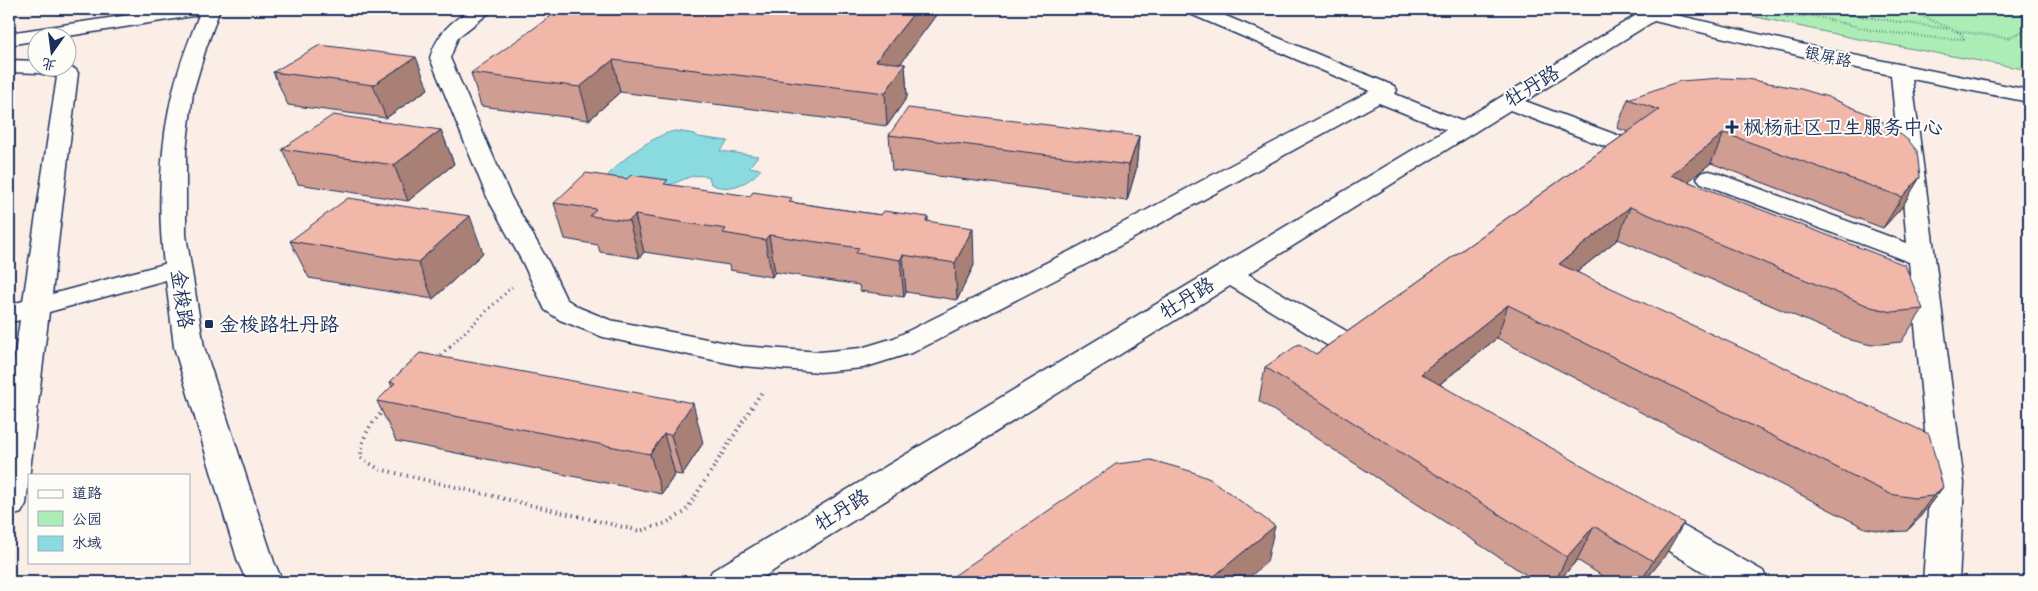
<svg xmlns="http://www.w3.org/2000/svg" width="2038" height="591" font-family="Caveat,'LXGW WenKai TC',sans-serif">
<style>
.green{fill:#acedb5;stroke:#648e8a}
.water{fill:#89dbe0;stroke:#5d96ac}
.lines{fill:none;stroke-linecap:round;stroke-linejoin:round}
.minor-casing{stroke:#1b2f5e;stroke-width:3}
.path-far2{stroke:#1b2f5e;stroke-width:2.5;stroke-dasharray:0.5 2.5;stroke-linecap:butt}
.path-far1{stroke:#1b2f5e;stroke-width:3;stroke-dasharray:1 4;stroke-linecap:butt}
.path{stroke:#1b2f5e;stroke-width:4;stroke-dasharray:1 4.5;stroke-linecap:butt}
.minor{fill:#fdfcf7;fill-rule:evenodd}
.wall{fill:#cf9d91;stroke:#1b2f5e}
.shaded-wall{fill:#a98076;stroke:#1b2f5e}
.building{fill:#f1b7a9;stroke:#1b2f5e}
.poi-dot{fill:#1b2f5e;stroke:#fdfcf7;stroke-width:2}
.labels{text-anchor:middle;dominant-baseline:central;stroke-width:4;stroke-linejoin:round;paint-order:stroke}
.far-street-label{font-size:16px;fill:#1b2f5e;stroke:#fdfcf7}
.street-label{font-size:20px;fill:#1b2f5e;stroke:#fdfcf7}
.poi-label{font-size:20px;fill:#1b2f5e;stroke:#fdfcf7;text-anchor:start}
</style>
<rect width="100%" height="100%" fill="#fbeee7"/>
<filter id="ink" filterUnits="userSpaceOnUse"><feTurbulence type="fractalNoise" baseFrequency=".02" numOctaves="2"/><feDisplacementMap in="SourceGraphic" scale="10" xChannelSelector="R" yChannelSelector="G"/><feConvolveMatrix kernelMatrix="1 2 1 2 8 2 1 2 1" color-interpolation-filters="sRGB"/></filter>
<g filter="url(#ink)">
<!-- green -->
<path class="green" d="M1720 9H2029V70L1853 38Z"/>
<!-- water -->
<path class="water" d="M676 131 695 134 698 137 728 141 720 151 758 156 749 167 761 169C750 183 729 193 711 184L709 177C689 171 680 185 662 186 648 187 622 179 607 177 617 162 658 132 676 131Z"/>
<g class="lines">
<defs>
<g id="minor">
<path d="M169 9H220L206 48 193 92 186 151V235L204 347 274 562 283 582H247L238 562 174 347 166 280 49 312 26 504 21 513 9 517V394L20 320 9 323V305L23 301 57 77 39 73 9 72V60L38 61V68L68 67 75 69 78 73 52 294 164 264C157 212 160 142 173 91 179 65 189 40 199 15L56 38H38V40L9 45V33Z"/>
<path d="M472 9H494L458 37 450 58 511 197 549 263 566 299 580 308 610 320 742 346 820 352 861 348 894 338 1074 249 1370 91 1188 13 1185 9H1209L1394 86 1397 90 1395 94 1461 121 1635 16 1627 14 1625 9H1651L1818 48 2029 90V102L1912 79 1964 483 1959 582H1923L1930 483 1909 262 1701 183 1697 178 1701 173 1709 171 1717 173 1907 243 1891 75 1818 60 1654 21 1525 101 1625 138 1628 143 1625 148 1617 150 1609 148 1510 110 1248 274 1355 336 1360 343 1355 350 1345 352 1335 350 1230 286 755 582H707L712 571 1446 130 1379 103 1092 261 914 352 863 368 820 372 742 366 603 337 560 320 545 310 523 263 487 197 430 58C437 34 451 21 472 9Z"/>
<path d="M1643 506 1655 510 1763 571 1768 582H1720L1631 528 1626 519 1631 510Z"/>
</g>
</defs>
<!-- minor casing -->
<use href="#minor" class="minor-casing"/>
<!-- path-far2 -->
<g class="path-far2">
<path d="M1786 9 1870 30 1934 38 1965 39 1960 33 1907 9"/>
<path d="M1810 9 1948 29"/>
<path d="M1787 17 1806 16"/>
<path d="M1957 31 2008 38 2029 28"/>
</g>
<!-- path-far1 -->
<path class="path-far1" d="M450 346 512 287"/>
<!-- path -->
<g class="path">
<path d="M437 359 452 345"/>
<path d="M384 410C370 424 361 437 361 458L379 469 640 531 666 523 685 512 763 390"/>
</g>
<!-- minor -->
<use href="#minor" class="minor"/>
</g>
<!-- wall -->
<g class="wall">
<path d="M936 15 900 64H905L907 97 887 126 620 92 589 120 481 106 471 73Z"/>
<path d="M273 72 428 89 386 118 288 105Z"/>
<path d="M1628 99 1920 177 1902 207 1883 228 1711 163 1688 181 1923 309 1901 342 1871 345 1851 340 1618 239 1577 272 1943 487 1917 521 1907 531 1889 532 1865 528 1497 338 1440 384 1664 557 1644 582H1612L1577 560 1558 582H1537L1259 401 1265 367 1316 354 1628 132 1617 128Z"/>
<path d="M441 130 454 164 408 201 298 184 282 149Z"/>
<path d="M889 135 1139 136 1136 170 1127 201 892 170Z"/>
<path d="M669 185 881 215 928 217V222L974 265 957 300 906 292 904 297 860 291 859 285 775 272 772 277 730 270 729 265 644 252 639 258 600 252 598 245 565 239 554 203Z"/>
<path d="M290 241 483 253 433 299 309 278Z"/>
<path d="M420 353 703 443 682 475 675 474 662 494 396 441 377 401 392 387 390 382Z"/>
</g>
<!-- shaded-wall -->
<g class="shaded-wall">
<path d="M917 9H936V15L879 93 876 61Z"/>
<path d="M416 57 428 89 386 118 373 85Z"/>
<path d="M613 60 620 92 589 120 580 87Z"/>
<path d="M905 64 907 97 887 126 885 93Z"/>
<path d="M9 100 14 109 9 143Z"/>
<path d="M441 130 454 164 408 201 394 165Z"/>
<path d="M1724 133 1711 163 1658 206 1671 175Z"/>
<path d="M1139 136 1136 170 1127 201 1129 165Z"/>
<path d="M1920 177 1902 207 1883 228 1902 197Z"/>
<path d="M1630 207 1618 239 1547 296 1559 264Z"/>
<path d="M635 215 644 252 639 258 629 221Z"/>
<path d="M470 216 483 253 433 299 418 262Z"/>
<path d="M973 228 974 265 957 300 955 263Z"/>
<path d="M769 235 775 272 772 277 765 240Z"/>
<path d="M903 255 906 292 904 297 900 260Z"/>
<path d="M1508 305 1497 338 1411 407 1421 374Z"/>
<path d="M693 403 703 443 682 475 671 435Z"/>
<path d="M664 434 675 474 662 494 650 454Z"/>
<path d="M1943 487 1917 521 1907 531 1933 496Z"/>
<path d="M1684 523 1664 557 1644 582H1641L1653 561Z"/>
<path d="M1275 526 1267 562 1244 582H1207Z"/>
<path d="M1594 526 1577 560 1558 582H1555L1567 557Z"/>
</g>
<!-- building -->
<g class="building">
<path d="M561 9H917L876 61 905 64 885 93 613 60 580 87 471 73Z"/>
<path d="M320 45 416 57 373 85 273 72Z"/>
<path d="M1722 78 1747 79 1801 89 1828 97 1875 117 1894 129 1909 141 1917 151 1920 177 1902 197 1724 133 1671 175 1905 265 1923 309 1892 312 1871 307 1630 207 1559 264 1929 434 1943 487 1933 496 1914 498 1890 494 1508 305 1421 374 1684 523 1653 561 1594 526 1567 557 1265 367 1299 344 1316 354 1659 110 1628 99 1680 81Z"/>
<path d="M908 108 1139 136 1129 165 889 135Z"/>
<path d="M333 115 441 130 394 165 282 149Z"/>
<path d="M586 173 627 179 631 175 668 180 664 184 750 196 753 192 792 198 789 202 881 215 884 211 928 217 926 221 973 228 955 263 903 255 900 260 856 253 859 248 769 235 765 240 723 233 726 229 635 215 629 221 590 216 596 209 554 203Z"/>
<path d="M348 198 470 216 418 262 290 241Z"/>
<path d="M420 353 693 403 671 435 664 434 650 454 377 401 395 383 390 382Z"/>
<path d="M1151 460 1190 471 1210 479 1275 526 1207 582H945L1116 464Z"/>
</g>
</g>
<!-- markers -->
<g class="poi-dot">
<path d="M1729.5 119.5h5v5h5v5h-5v5h-5v-5h-5v-5h5z"/>
<rect x="204" y="319" width="10" height="10" rx="2.5"/>
</g>
<g class="labels">
<!-- far-street labels -->
<g class="far-street-label">
<text transform="translate(1828 57) rotate(12)">银屏路</text>
</g>
<!-- street labels -->
<g class="street-label">
<text transform="translate(1532 86) rotate(-32)">牡丹路</text>
<text transform="translate(1187 298) rotate(-32)">牡丹路</text>
<text transform="translate(182 299) rotate(82)">金梭路</text>
<text transform="translate(842 510) rotate(-32)">牡丹路</text>
</g>
<!-- poi labels -->
<g class="poi-label">
<text x="1743" y="127">枫杨社区卫生服务中心</text>
<text x="219" y="324">金梭路牡丹路</text>
</g>
</g>
<!-- margin -->
<rect width="2038" height="591" fill="none" stroke="#fdfcf7" stroke-width="30"/>
<rect x="15" y="15" width="2008" height="561" fill="none" stroke="#1b2f5e" stroke-width="2" filter="url(#ink)"/>
<!-- legend -->
<rect x="28" y="474" width="162" height="90" fill="#fdfcf7" stroke="#a3aaba"/>
<rect x="38" y="490" width="25" height="8" fill="#fdfcf7" stroke="#a3aaba"/>
<text x="72" y="498" font-size="15" fill="#1b2f5e">道路</text>
<rect x="38" y="511" width="25" height="15" fill="#acedb5" stroke="#a3aaba"/>
<text x="72" y="524" font-size="15" fill="#1b2f5e">公园</text>
<rect x="38" y="536" width="25" height="15" fill="#89dbe0" stroke="#a3aaba"/>
<text x="72" y="548" font-size="15" fill="#1b2f5e">水域</text>
<!-- north arrow -->
<g transform="translate(52 52) rotate(194)"><circle r="24" fill="#fdfcf7" stroke="#a3aaba"/>
<path d="M0-4L9 19L0 12L-9 19Z" fill="#1b2f5e"/>
<text y="-8" font-size="14" font-weight="bold" text-anchor="middle" fill="#1b2f5e">北</text>
</g>
</svg>
